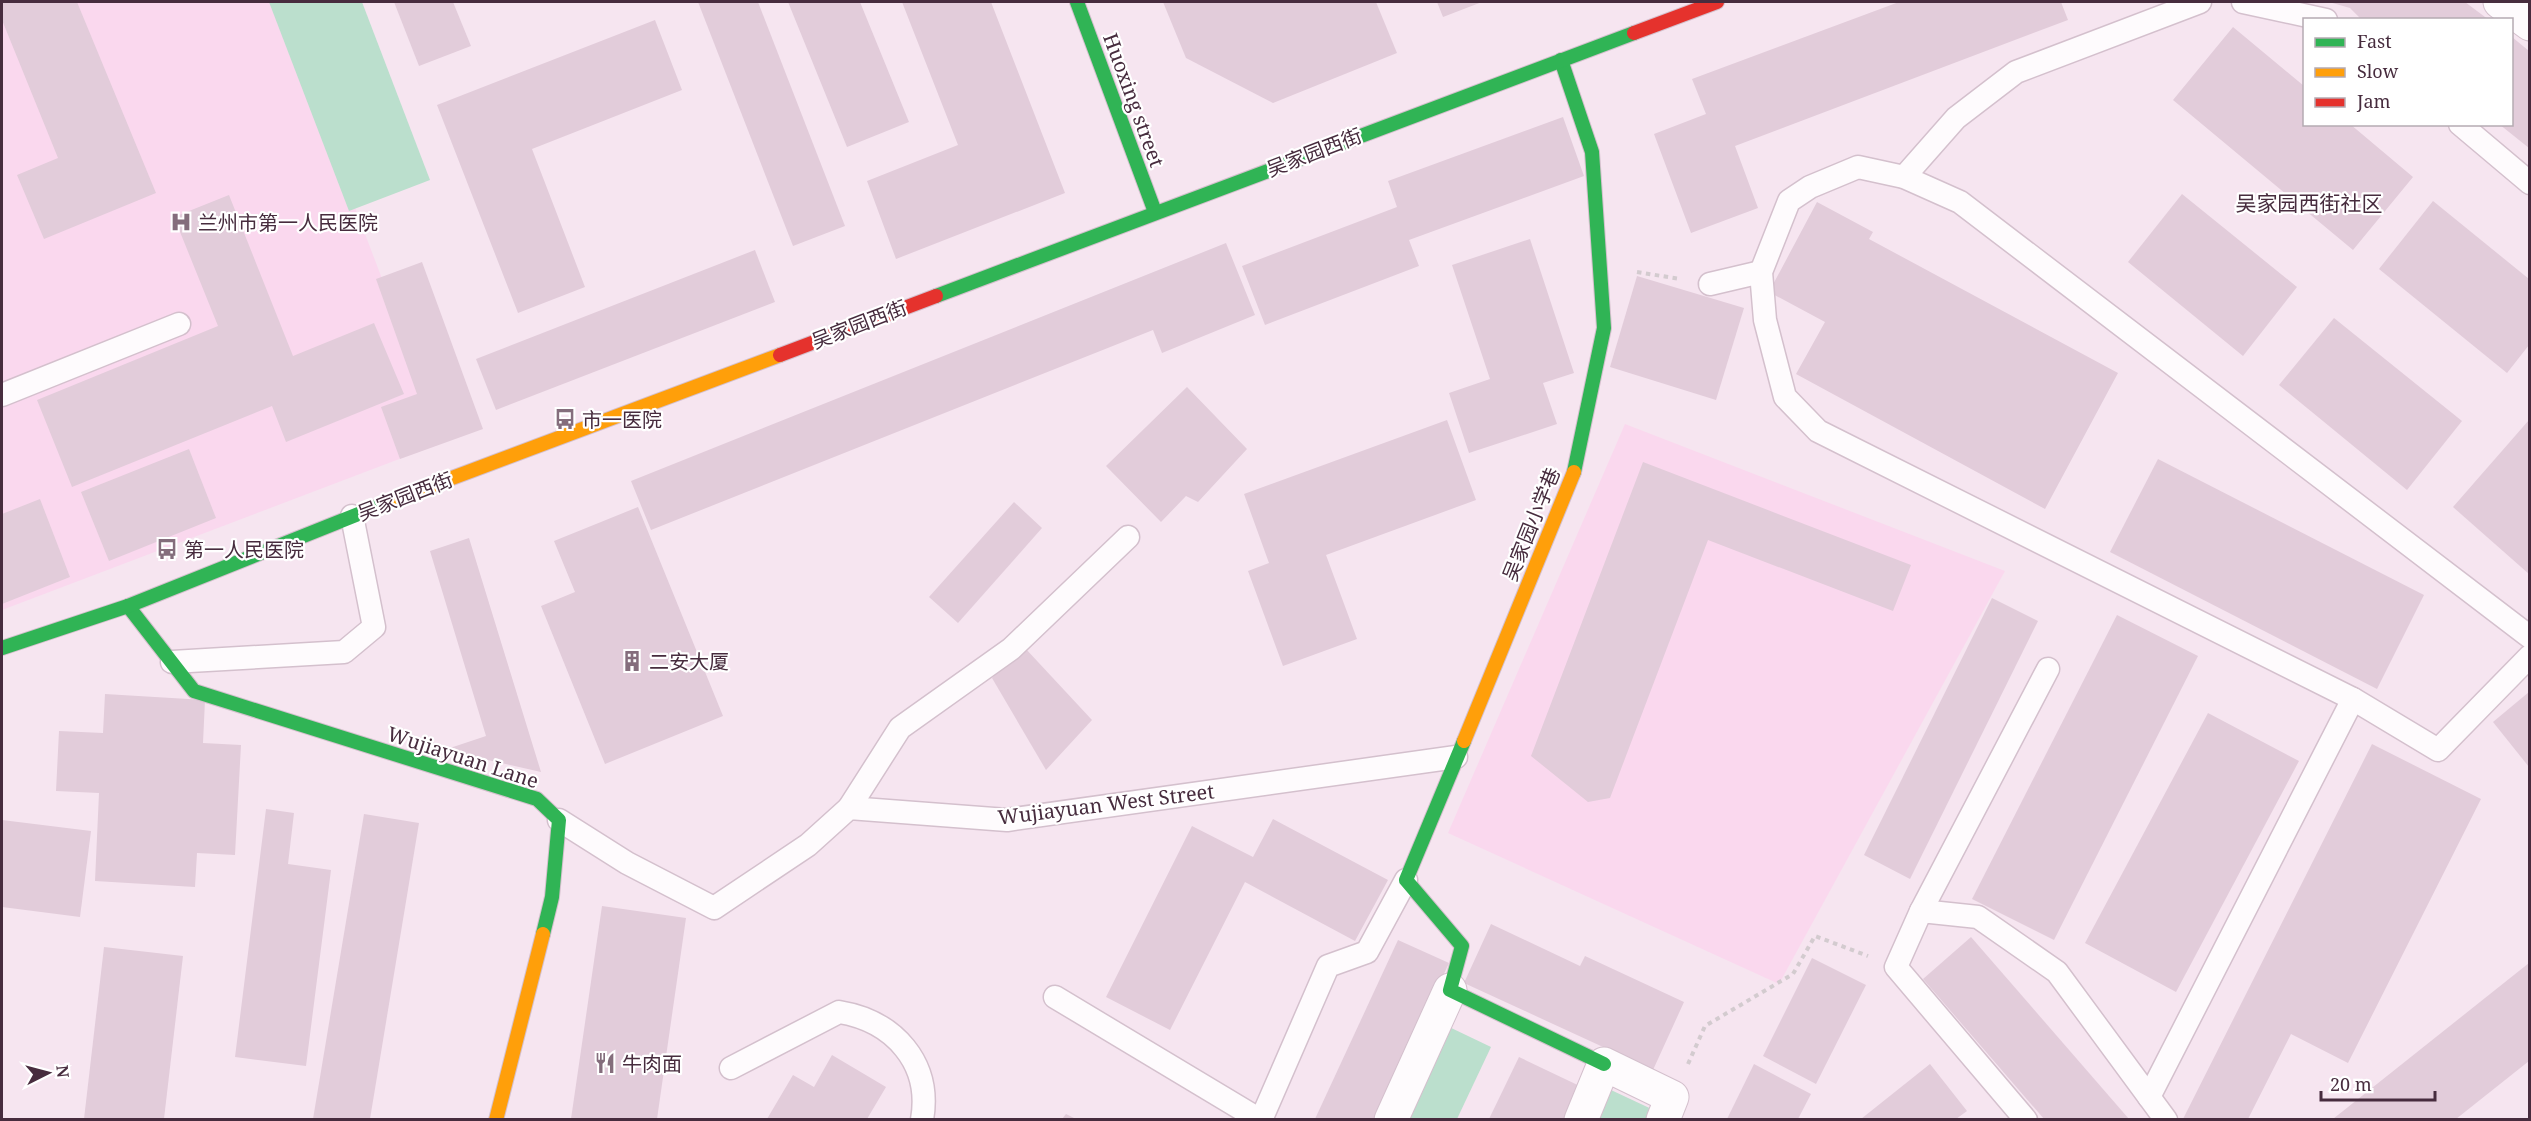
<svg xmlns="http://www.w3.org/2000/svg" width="2531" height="1121" font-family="'Noto Serif','Noto Sans SC',serif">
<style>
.built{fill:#fad8ee}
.green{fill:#bbdfcd}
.building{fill:#e2ccda}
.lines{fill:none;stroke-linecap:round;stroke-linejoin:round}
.lane-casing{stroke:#d4c0cd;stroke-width:25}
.street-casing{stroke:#d4c0cd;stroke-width:35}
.fast-casing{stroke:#d4c0cd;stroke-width:16}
.slow-casing{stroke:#d4c0cd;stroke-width:16}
.jam-casing{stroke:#d4c0cd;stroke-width:16}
.path{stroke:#d3cbcf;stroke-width:4;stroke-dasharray:4.5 4.5;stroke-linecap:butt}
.lane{stroke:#fefbfd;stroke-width:22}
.street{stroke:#fefbfd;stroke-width:33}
.fast{stroke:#30b455;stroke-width:14}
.slow{stroke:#ff9f0a;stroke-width:14}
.jam{stroke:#e5322d;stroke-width:14}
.labels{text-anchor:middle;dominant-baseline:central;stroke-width:4.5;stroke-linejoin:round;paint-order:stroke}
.street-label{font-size:20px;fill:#472c3e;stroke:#fff}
.poi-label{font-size:20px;fill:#472c3e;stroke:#fff;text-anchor:start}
.neighbourhood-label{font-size:21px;fill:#472c3e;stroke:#fff}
</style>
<rect width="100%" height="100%" fill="#f6e5f0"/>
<!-- built -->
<g class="built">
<path d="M2 2H277L444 442 2 610Z"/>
<path d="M1625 424 2005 571 1779 984 1448 833Z"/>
</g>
<!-- green -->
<g class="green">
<path d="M269 2H362L430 180 349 211Z"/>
<path d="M1445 1025 1491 1047 1457 1119 1400 1120Z"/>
<path d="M1611 1090 1658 1112 1654 1119 1598 1120Z"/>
</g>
<!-- building -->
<g class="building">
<path d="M2 2H77L156 193 44 239 17 175 58 158 2 20Z"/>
<path d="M394 2H453L471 46 419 66Z"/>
<path d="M698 2H758L845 226 793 246Z"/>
<path d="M788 2H860L909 122 847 147Z"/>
<path d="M902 2H991L1065 193 896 259 867 181 958 145Z"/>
<path d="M1163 2H1376L1397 53 1273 103 1186 58Z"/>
<path d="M1437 2H1482L1443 17Z"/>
<path d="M1899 2H2061L2068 20 1735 146 1758 208 1691 233 1654 134 1706 114 1692 79Z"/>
<path d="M2329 2H2465L2489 20H2362L2350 8Z"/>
<path d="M655 20 682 90 532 149 585 287 518 313 437 105Z"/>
<path d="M2233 27 2304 86V124H2350L2413 177 2353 250 2173 100Z"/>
<path d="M2512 37 2529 51V148L2499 124H2512Z"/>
<path d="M1563 117 1584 176 1409 240 1419 266 1265 325 1242 266 1397 207 1388 181Z"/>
<path d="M2182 194 2297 287 2243 356 2128 262Z"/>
<path d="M229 195 293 356 374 323 404 394 286 442 272 406 72 487 37 400 218 326 174 217Z"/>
<path d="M2433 201 2529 279V345L2507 373 2379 269Z"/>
<path d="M1817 202 1873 232 1869 239 2118 373 2045 509 1796 374 1825 322 1769 292Z"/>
<path d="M1530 239 1574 373 1543 383 1557 424 1469 453 1449 393 1490 379 1452 265Z"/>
<path d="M1226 243 1255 315 1162 353 1153 330 651 530 631 481Z"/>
<path d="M755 250 775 302 496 410 476 359Z"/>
<path d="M422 262 483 429 400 459 381 407 417 394 376 279Z"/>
<path d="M1637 276 1744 308 1716 400 1610 367Z"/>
<path d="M2334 318 2462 421 2407 490 2279 385Z"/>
<path d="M1187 387 1247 449 1198 502 1186 496 1161 522 1106 466Z"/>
<path d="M1447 420 1476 500 1326 555 1357 639 1283 666 1248 571 1269 563 1244 494Z"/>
<path d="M2529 420V574L2453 507Z"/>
<path d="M189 449 216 518 109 561 81 492Z"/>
<path d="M2158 459 2424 595 2377 689 2110 552Z"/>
<path d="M1643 462 1911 565 1893 611 1708 540 1610 798 1588 802 1531 756Z"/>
<path d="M40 499 70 577 2 604V514Z"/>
<path d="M1014 502 1042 528 958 623 929 597Z"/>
<path d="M638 507 723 716 605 764 541 606 575 592 554 541Z"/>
<path d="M469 538 541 772 444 750 486 736 430 551Z"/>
<path d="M1992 598 2038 621 1910 879 1864 855Z"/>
<path d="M2117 615 2198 656 2054 940 1972 899Z"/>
<path d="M1025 648 1092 720 1046 770 992 678Z"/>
<path d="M2529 692V767L2493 722Z"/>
<path d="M105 694 205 700 203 743 241 745 235 855 197 853 195 887 95 881 99 793 56 791 59 731 103 733Z"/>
<path d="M2208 713 2299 761 2176 992 2085 943Z"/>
<path d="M2372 744 2481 799 2348 1063 2291 1034 2248 1119H2183Z"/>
<path d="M266 809 294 813 288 864 331 870 306 1066 235 1057Z"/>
<path d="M364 814 419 823 370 1119H313Z"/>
<path d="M1273 819 1388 880 1355 941 1245 882 1170 1030 1106 997 1192 826 1253 857Z"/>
<path d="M2 820 91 831 80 917 2 907Z"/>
<path d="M602 906 686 918 657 1119H571Z"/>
<path d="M1491 924 1580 966 1585 956 1684 1002 1653 1070 1464 983Z"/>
<path d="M1971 937 2129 1119H2044L1923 979Z"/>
<path d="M1398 940 1449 963 1377 1119H1315Z"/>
<path d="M104 947 183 956 164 1119H84Z"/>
<path d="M1812 958 1866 985 1816 1084 1763 1056Z"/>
<path d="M2529 963V1061L2456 1119H2333Z"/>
<path d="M832 1055 886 1087 867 1119H767L793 1075 814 1087Z"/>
<path d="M1519 1057 1586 1089 1572 1119H1489Z"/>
<path d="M1754 1064 1811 1094 1798 1119H1727Z"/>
<path d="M1930 1064 1967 1111 1956 1119H1861Z"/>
<path d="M1066 1114 1076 1119H1062Z"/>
</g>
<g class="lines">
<defs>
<g id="lane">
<path d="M2243 2 2326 20"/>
<path d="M2460 124 2530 183"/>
<path d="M1904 177 1956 118 2016 72 2200 2"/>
<path d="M1710 284 1761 272"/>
<path d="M2 395 179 324"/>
<path d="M2530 637 1960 202 1904 177 1858 167 1810 187 1789 201 1761 272 1765 320 1785 397 1818 431 2353 699 2438 750 2530 656"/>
<path d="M172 662 344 652 374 627 352 516"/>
<path d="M849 808 900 728 1011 649 1128 537"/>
<path d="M559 820 627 863 714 908 808 845 849 808 1007 820 1456 757"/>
<path d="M1921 911 2048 669"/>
<path d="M1055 997 1260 1120"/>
<path d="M731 1068 839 1012C894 1021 932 1063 922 1120"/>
<path d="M2149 1097 2353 699"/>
<path d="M1261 1120 1328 966 1367 952 1406 880"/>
<path d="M2026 1120 1896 967 1921 911 1978 917 2057 972 2166 1120"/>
</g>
<g id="street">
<path d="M2500 2 2530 24"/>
<path d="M1391 1120 1450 990"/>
<path d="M1581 1120 1604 1064 1672 1097 1663 1120"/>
</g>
<g id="fast">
<path d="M1077 2 1155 212"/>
<path d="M1561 60 1592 152 1604 328 1574 472"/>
<path d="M936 296 1634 33"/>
<path d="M128 606 194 691 537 799 559 820 552 897 543 934"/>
<path d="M2 648 128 606 396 499"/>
<path d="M1464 741 1406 880 1462 946 1450 990 1604 1064"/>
</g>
<g id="slow">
<path d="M396 499 780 355"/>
<path d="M1464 741 1574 472"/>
<path d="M496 1120 543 934"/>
</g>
<g id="jam">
<path d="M1634 33 1717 2"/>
<path d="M780 355 936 296"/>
</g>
</defs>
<!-- lane casing -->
<use href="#lane" class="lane-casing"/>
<!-- street casing -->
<use href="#street" class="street-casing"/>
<!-- fast casing -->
<use href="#fast" class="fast-casing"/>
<!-- slow casing -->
<use href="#slow" class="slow-casing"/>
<!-- jam casing -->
<use href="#jam" class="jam-casing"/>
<!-- path -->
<g class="path">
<path d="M1637 272 1680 279"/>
<path d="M1688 1064 1705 1026 1793 974 1815 936 1868 956"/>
</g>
<!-- lane -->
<use href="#lane" class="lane"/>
<!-- street -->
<use href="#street" class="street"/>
<!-- fast -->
<use href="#fast" class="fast"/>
<!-- slow -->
<use href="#slow" class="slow"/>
<!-- jam -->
<use href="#jam" class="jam"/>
</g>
<!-- icons -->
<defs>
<symbol id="hospital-bare" viewBox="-9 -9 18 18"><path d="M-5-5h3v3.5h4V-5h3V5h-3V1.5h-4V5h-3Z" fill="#846d7c" stroke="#fff" stroke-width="2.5" paint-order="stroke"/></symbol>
<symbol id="bus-bare" viewBox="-9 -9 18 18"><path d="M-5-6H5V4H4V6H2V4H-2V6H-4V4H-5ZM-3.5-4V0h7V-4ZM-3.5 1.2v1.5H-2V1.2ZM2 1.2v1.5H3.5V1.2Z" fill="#846d7c" stroke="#fff" stroke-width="2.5" paint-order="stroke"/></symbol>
<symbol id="building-bare" viewBox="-9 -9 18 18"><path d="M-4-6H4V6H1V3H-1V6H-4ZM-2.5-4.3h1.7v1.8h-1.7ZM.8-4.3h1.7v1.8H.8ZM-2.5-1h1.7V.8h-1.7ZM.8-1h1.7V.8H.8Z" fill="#846d7c" stroke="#fff" stroke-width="2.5" paint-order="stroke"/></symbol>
<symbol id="restaurant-bare" viewBox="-9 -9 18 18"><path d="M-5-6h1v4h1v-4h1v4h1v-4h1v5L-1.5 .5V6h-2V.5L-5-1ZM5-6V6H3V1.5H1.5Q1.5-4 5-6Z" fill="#846d7c" stroke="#fff" stroke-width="2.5" paint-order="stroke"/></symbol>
</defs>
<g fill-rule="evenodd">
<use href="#hospital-bare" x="166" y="207" width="30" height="30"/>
<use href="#bus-bare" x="550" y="404" width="30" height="30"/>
<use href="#bus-bare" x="152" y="534" width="30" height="30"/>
<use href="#building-bare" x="617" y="646" width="30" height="30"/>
<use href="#restaurant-bare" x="590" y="1048" width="30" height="30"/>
</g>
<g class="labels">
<!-- street labels -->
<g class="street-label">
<text transform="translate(1134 100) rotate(70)">Huoxing street</text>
<text transform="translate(1314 152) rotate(-21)">吴家园西街</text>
<text transform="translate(859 324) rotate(-21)">吴家园西街</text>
<text transform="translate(405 496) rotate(-21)">吴家园西街</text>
<text transform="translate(1531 524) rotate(-68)">吴家园小学巷</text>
<text transform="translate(463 757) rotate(18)">Wujiayuan Lane</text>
<text transform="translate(1106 804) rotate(-7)">Wujiayuan West Street</text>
</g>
<!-- poi labels -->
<g class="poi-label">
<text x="198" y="222">兰州市第一人民医院</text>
<text x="582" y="419">市一医院</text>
<text x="184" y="549">第一人民医院</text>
<text x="649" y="661">二安大厦</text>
<text x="622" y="1063">牛肉面</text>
</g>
<!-- neighbourhood labels -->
<g class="neighbourhood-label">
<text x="2309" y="203">吴家园西街社区</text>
</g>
</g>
<!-- border -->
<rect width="2531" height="1121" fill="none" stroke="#472c3e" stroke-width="6"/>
<!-- legend -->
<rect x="2303" y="18" width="210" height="108" fill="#ffffff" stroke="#b5abb2" stroke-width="1.5"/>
<rect x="2315" y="38" width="30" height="9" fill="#30b455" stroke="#b5abb2" stroke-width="1.5"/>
<text x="2357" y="48" font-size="18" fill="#472c3e">Fast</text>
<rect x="2315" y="68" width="30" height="9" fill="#ff9f0a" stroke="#b5abb2" stroke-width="1.5"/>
<text x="2357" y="78" font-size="18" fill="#472c3e">Slow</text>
<rect x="2315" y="98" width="30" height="9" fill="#e5322d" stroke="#b5abb2" stroke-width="1.5"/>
<text x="2357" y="108" font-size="18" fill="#472c3e">Jam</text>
<!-- north arrow -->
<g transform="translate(48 1073) rotate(84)" stroke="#ffffff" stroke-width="4.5" paint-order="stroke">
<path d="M0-4.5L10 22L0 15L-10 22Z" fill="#472c3e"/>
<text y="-9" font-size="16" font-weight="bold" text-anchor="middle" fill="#472c3e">N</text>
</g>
<!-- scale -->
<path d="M2321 1091v9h114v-9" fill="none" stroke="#472c3e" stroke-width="3"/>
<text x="2330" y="1091" font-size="18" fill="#472c3e" stroke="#ffffff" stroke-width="4.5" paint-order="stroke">20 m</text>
</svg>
